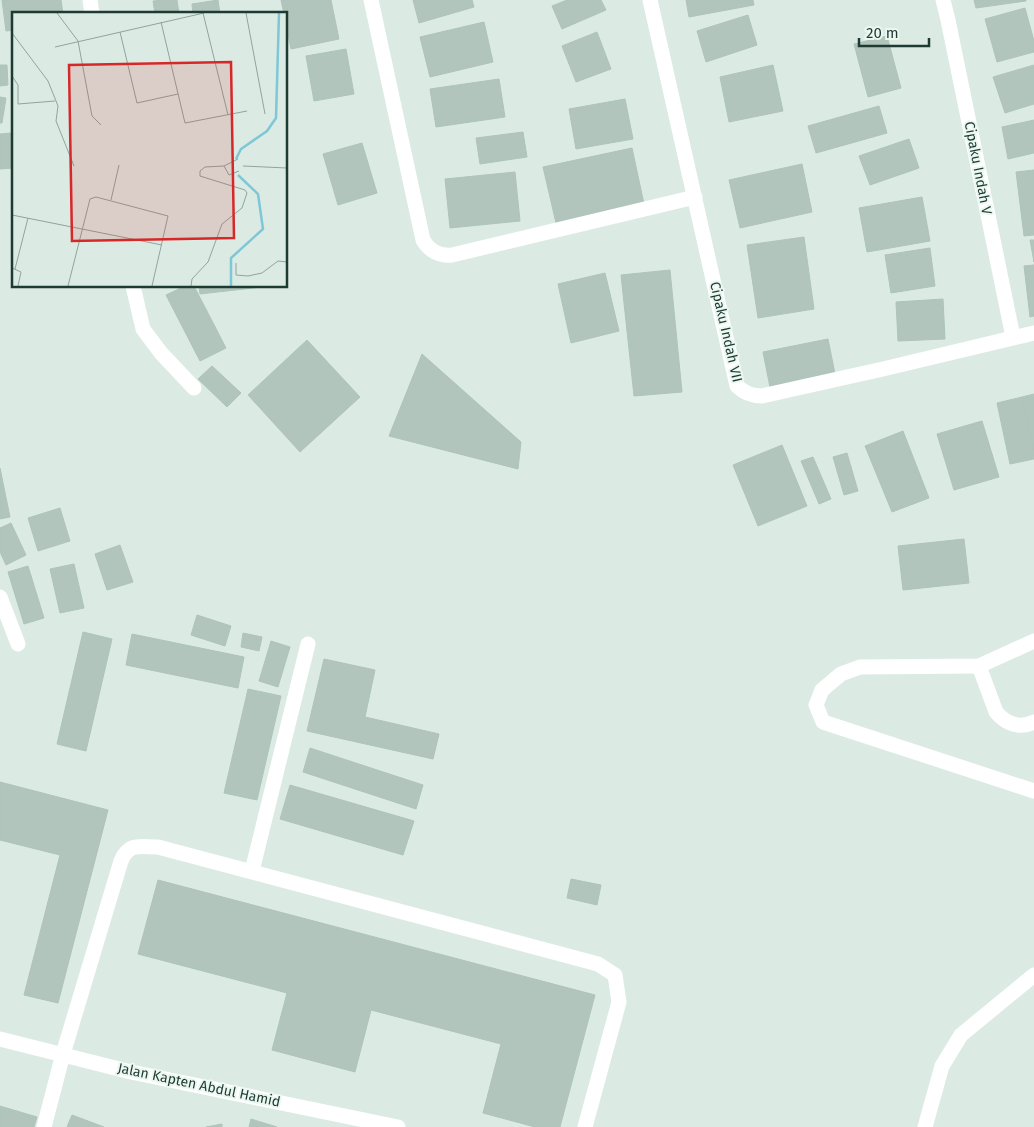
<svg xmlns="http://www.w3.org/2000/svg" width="1034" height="1127" font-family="'Fira Sans',sans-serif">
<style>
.building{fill:#b1c5bd;stroke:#aec4bb}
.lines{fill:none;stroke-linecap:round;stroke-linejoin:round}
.minor{stroke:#fff;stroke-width:15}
.labels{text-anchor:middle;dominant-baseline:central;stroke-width:4;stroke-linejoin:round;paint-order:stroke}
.street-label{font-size:14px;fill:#1d3b33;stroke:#ecf7f2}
.inset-river{fill:none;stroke:#7dc7d6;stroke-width:2.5}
.inset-road{fill:none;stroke:#90a49d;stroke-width:1}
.view{fill:#d62828;fill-opacity:0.15;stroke:#d62828;stroke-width:2.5}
.inset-edge{fill:none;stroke:#1d3b33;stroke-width:2.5}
</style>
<rect width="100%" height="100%" fill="#dceae4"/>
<!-- building -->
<g class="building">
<path d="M2 0H61L63 14H14V30L6 31Z"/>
<path d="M163 0H177L179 14H155L153 1Z"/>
<path d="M218 0 220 14H193L192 4Z"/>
<path d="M281 0H331L339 39 291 49 286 26V14H284Z"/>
<path d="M413 0H472L474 7 419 23Z"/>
<path d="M567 0H601L606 10 562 29 552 6Z"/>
<path d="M686 0H753L754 5 689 17Z"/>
<path d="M974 0H1026V1L976 8Z"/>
<path d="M1025 8 1034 41V52L997 62 985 19Z"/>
<path d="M748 15 757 45 706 62 697 31Z"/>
<path d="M484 22 493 62 430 77 420 37Z"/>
<path d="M597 32 611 69 576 82 562 46Z"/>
<path d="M887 36 901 88 868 97 854 44Z"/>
<path d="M346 49 354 94 314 101 306 56Z"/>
<path d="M0 65H7L8 85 0 86Z"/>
<path d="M773 65 783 111 729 122 720 77Z"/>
<path d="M1034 65V104L1005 113 993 77Z"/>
<path d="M499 79 505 117 436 127 430 89Z"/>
<path d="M0 97 6 98 2 123H0Z"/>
<path d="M625 99 633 139 576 149 569 109Z"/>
<path d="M879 106 887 133 816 153 808 126Z"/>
<path d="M1034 120V153L1008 159 1002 127Z"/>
<path d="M523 132 527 157 480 164 476 138Z"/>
<path d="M11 133 14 168 0 169V134Z"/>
<path d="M909 139 919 168 870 185 859 156Z"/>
<path d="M362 143 377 193 338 205 323 154Z"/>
<path d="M632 148 644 204 556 223 543 167Z"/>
<path d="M802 164 812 212 740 228 729 180Z"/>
<path d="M1034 170V235L1024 236 1016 172Z"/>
<path d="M515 172 520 221 450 228 445 179Z"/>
<path d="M922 197 930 241 867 252 859 208Z"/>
<path d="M804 237 814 309 758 318 747 245Z"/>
<path d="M1030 240H1034V262Z"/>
<path d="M930 248 935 286 891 293 885 255Z"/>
<path d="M1034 265V316L1030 317 1024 266Z"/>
<path d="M670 270 682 392 634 396 621 275Z"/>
<path d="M605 273 619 331 571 343 558 284Z"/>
<path d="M185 286H194L226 348 200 361 166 295Z"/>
<path d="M199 286H271L200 294Z"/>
<path d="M943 299 945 339 898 341 896 302Z"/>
<path d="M828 339 835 374 770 387 763 352Z"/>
<path d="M307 340 360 397 300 452 248 395Z"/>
<path d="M422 354 521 442 518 469 389 436Z"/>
<path d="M212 366 241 393 227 407 198 379Z"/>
<path d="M1034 394V451L1022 397Z"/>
<path d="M1022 397 1034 451V459L1010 464 997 403Z"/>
<path d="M982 421 999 477 954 490 937 434Z"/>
<path d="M903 431 929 498 892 512 865 446Z"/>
<path d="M782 445 807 506 758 526 733 465Z"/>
<path d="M847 453 858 491 844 495 833 457Z"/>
<path d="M813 457 831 499 819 504 801 461Z"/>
<path d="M0 468 10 517 0 519Z"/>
<path d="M60 508 70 541 38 551 28 518Z"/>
<path d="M11 523 26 555 6 565 0 552V528Z"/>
<path d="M964 539 969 583 903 590 898 546Z"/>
<path d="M120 545 133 582 107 590 95 554Z"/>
<path d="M74 564 84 608 60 613 50 569Z"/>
<path d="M28 566 44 618 24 624 8 572Z"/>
<path d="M197 615 231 626 225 646 191 635Z"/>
<path d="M83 632 112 639 86 751 57 744Z"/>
<path d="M243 633 262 637 259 651 241 647Z"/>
<path d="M132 634 244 657 238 688 126 665Z"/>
<path d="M271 641 290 647 278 687 259 681Z"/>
<path d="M324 659 375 670 365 717 439 734 433 759 307 731Z"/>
<path d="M248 689 281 696 257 800 224 793Z"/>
<path d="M310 748 423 785 416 809 303 772Z"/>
<path d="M0 782 108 810 58 1003 24 995 60 855 0 840Z"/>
<path d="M290 785 414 821 403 855 280 819Z"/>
<path d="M571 879 601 885 597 905 567 898Z"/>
<path d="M158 880 595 995 560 1127H535L483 1113 501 1044 371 1010 355 1072 272 1050 287 993 138 954Z"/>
<path d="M0 1106 37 1117 34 1127H0Z"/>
<path d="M72 1115 104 1127H67Z"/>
<path d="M251 1119 277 1127H249Z"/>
<path d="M222 1124V1127H206Z"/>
</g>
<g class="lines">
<!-- minor -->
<g class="minor">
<path d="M90 0 92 14"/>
<path d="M371 0 423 240C429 251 440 256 452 255L695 197"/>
<path d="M650 0 737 386C744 393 752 396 762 396L883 369 1034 333"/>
<path d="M943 0 948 20 1013 337"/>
<path d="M133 286 143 329 161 353 194 388"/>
<path d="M0 597 18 644"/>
<path d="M1034 641 979 666 860 667 841 674 822 690 816 705 823 722 1034 791"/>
<path d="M979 666 996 712C1006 724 1019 729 1034 722"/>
<path d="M252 871 308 644"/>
<path d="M0 1039 131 1072 398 1127"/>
<path d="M44 1127 63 1054 121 861C129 842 140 847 158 847L598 964 615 975 619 1002 585 1127"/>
<path d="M925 1127 942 1066 961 1035 1034 975"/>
</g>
</g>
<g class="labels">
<!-- street labels -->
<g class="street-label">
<text transform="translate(978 168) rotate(79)">Cipaku Indah V</text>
<text transform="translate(726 332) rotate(77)">Cipaku Indah VII</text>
<text transform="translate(199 1085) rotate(12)">Jalan Kapten Abdul Hamid</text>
</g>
</g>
<!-- overview -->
<g transform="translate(12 12)">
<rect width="275" height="275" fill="#dceae4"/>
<path class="inset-river" d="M224 147 229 137 255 119 264 106 267 1M219 274V246L251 217 246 182 226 163"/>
<path class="inset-road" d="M45 1 66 29 80 104 89 113M191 1 216 103M234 1 253 102M149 10 173 111 235 99M108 20 125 91 166 82M0 21 36 69 46 94 44 109 62 154M43 35 192 1M0 64 6 73V92L43 89M212 154 217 163 227 159M231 154 275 156M99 188 107 153M0 203 150 233M224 251V263L236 264 250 261 266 249 275 250M0 256 9 260 6 274M3 257 16 206M56 274 78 187 84 185 156 204 140 274M179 274 180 267 196 250 210 212 230 196 235 181 233 178 188 164V159L193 155 212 154 226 147"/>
<path class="view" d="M219 50 222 226 60 229 57 53Z"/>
<rect width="275" height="275" class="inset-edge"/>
</g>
<!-- scale -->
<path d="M859 38v8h70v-8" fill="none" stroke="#1d3b33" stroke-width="2.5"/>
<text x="866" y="38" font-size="15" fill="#1d3b33" stroke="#ecf7f2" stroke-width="4" paint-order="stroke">20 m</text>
</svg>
